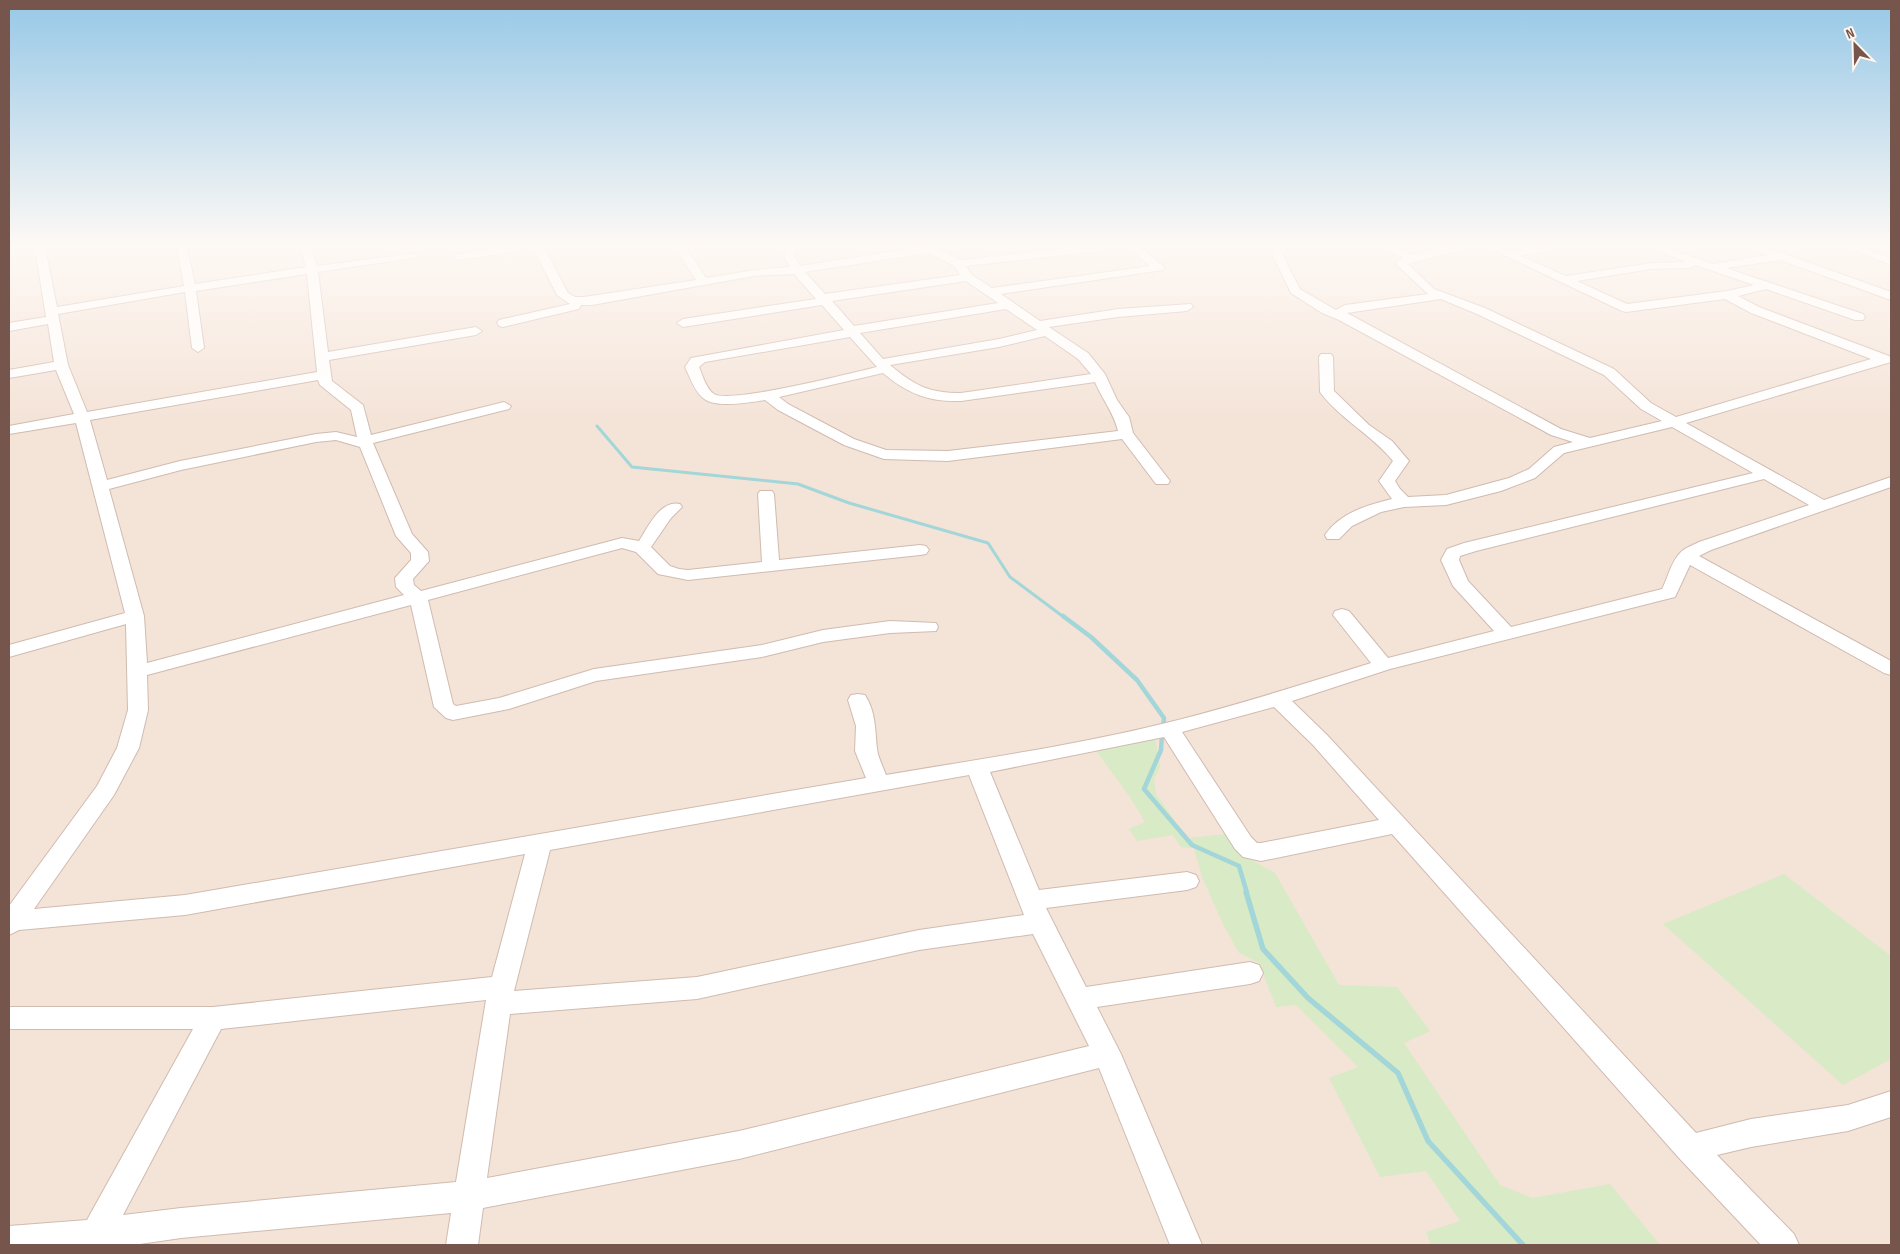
<svg xmlns="http://www.w3.org/2000/svg" width="1900" height="1254" font-family="'Sofia Sans Condensed',sans-serif">
<style>
.residential{fill:#f4e3d7}
.green{fill:#d9eac6}
.lines{fill:none;stroke-linecap:round;stroke-linejoin:round}
.stream-far2{stroke:#a3d6d8;stroke-width:3}
.stream-far1{stroke:#a3d6d8;stroke-width:4.5}
.stream{stroke:#a3d6d8;stroke-width:5.5}
.minor-casing{stroke:#d0bbb0;stroke-width:2}
.minor{fill:#fff;fill-rule:evenodd}
</style>
<rect width="100%" height="100%" fill="#fcf2e8"/>
<!-- residential -->
<rect class="residential" x="9" y="248" width="1882" height="997"/>
<!-- green -->
<g class="green">
<path d="M1155 738 1160 767 1154 779 1156 794 1187 838 1227 834 1246 857 1275 873 1339 985 1397 987 1430 1031 1404 1043 1500 1185 1532 1198 1610 1184 1660 1245H1431L1426 1232 1460 1221 1426 1171 1380 1177 1329 1078 1358 1067 1296 1005 1276 1007 1259 963 1239 953 1223 924 1202 877 1194 848 1181 847 1173 835 1137 841 1129 829 1145 822 1130 797 1096 751Z"/>
<path d="M1784 874 1891 956V1059L1843 1085 1663 924Z"/>
</g>
<g class="lines">
<!-- stream-far2 -->
<path class="stream-far2" d="M597 426 632 467 798 484 849 503 988 543 1010 577 1065 618"/>
<!-- stream-far1 -->
<g class="stream-far1">
<path d="M1063 616 1091 637 1137 680 1164 718 1163 728"/>
<path d="M1162 735 1161 750 1144 789 1192 845 1239 866 1247 893"/>
</g>
<!-- stream -->
<path class="stream" d="M1246 892 1263 949 1308 998 1398 1073 1428 1141 1523 1245"/>
<defs>
<g id="minor">
<path d="M35 248H45L57 307 184 286 177 248H187L195 284 306 267 301 248H311L317 266 417 253 418 255 417 257 413 258 318 272 328 352 476 327 482 331 476 335 329 360 332 381 363 405 371 435 504 402 511 406 509 409 373 443 412 534 428 552 429 561 413 579 414 585 421 591 622 538 639 541C648 527 661 499 680 504L682 507 671 518 651 547 670 566 679 569 688 570 762 562 758 494 760 491H772L774 494 779 560 920 545 926 546 929 550 926 554 920 555 688 580 658 574 636 552 622 548 428 600 453 704 456 706 499 698 594 669 762 645 823 630 890 621 936 623 938 627 936 631 890 633 823 642 762 657 596 681 509 709 453 720 446 718 434 707 411 605 147 675 148 710 139 748 114 795 34 909 185 895 866 778 855 751 856 726 848 700 851 695 858 694 865 695C876 712 875 730 877 749 878 757 883 767 886 775 980 759 1078 745 1170 722 1238 705 1304 684 1371 663L1333 615 1335 611 1342 609 1349 611 1388 658 1494 631 1453 586 1441 560 1447 549 1464 543 1753 473 1672 427 1564 453 1535 478 1501 491 1446 505 1404 507 1381 512 1352 526 1339 539H1327L1325 535C1340 513 1367 505 1392 499L1379 481 1393 461C1372 435 1340 419 1320 392L1319 357 1321 354H1331L1333 357 1334 391 1369 425 1392 441 1409 461 1395 481 1400 489 1408 497 1446 495 1509 478 1529 469 1554 447 1573 442 1551 435 1339 320 1322 313 1291 293 1273 256 1276 248H1286L1283 256 1300 289 1336 310 1345 305 1428 294 1397 265 1395 263 1403 258 1382 248H1397L1413 255 1441 248H1462L1461 250 1408 264 1434 289 1485 308 1614 369 1651 403 1676 417 1871 359 1751 313 1725 299 1626 312 1622 311 1489 248H1503L1509 251 1525 248H1552L1547 251 1520 256 1566 276 1651 263 1686 262 1651 248H1667L1713 264 1768 255 1752 248H1768L1891 292V300L1780 260 1726 268 1863 314 1865 317 1863 320H1855L1766 289 1738 296 1759 307 1889 356 1891 358V362L1686 423 1824 500 1891 477V487L1711 550 1699 556 1891 661V675L1884 673 1690 565 1675 597 1390 669 1292 701 1327 735 1696 1133 1751 1119 1848 1105 1891 1091V1117L1848 1131 1751 1147 1717 1155 1794 1234 1799 1245H1761L1679 1158 1392 834 1261 861 1243 857 1235 849 1164 737 990 772 1039 890 1187 872 1196 875 1199 881 1196 887 1187 890 1046 908 1086 987 1250 962 1259 965 1263 973 1259 981 1250 984 1097 1007 1121 1054 1202 1245H1170L1099 1068 739 1159 483 1208 478 1245H446L451 1213 181 1238 133 1245H9V1226L87 1220 193 1029H9V1007H213L492 977 525 854 185 915 19 930 9 935V906L97 786 117 748 128 710 126 624 9 657V645L125 613 76 423 9 434V426L74 414 56 370 9 378V370L54 362 48 324 9 331V323L46 317ZM1695 265 1754 285 1727 291 1627 304 1577 281 1651 269 1690 268ZM307 274 317 372 87 412 68 365 58 314 185 292 192 348 198 352 204 348 196 291ZM1441 299 1477 314 1604 375 1641 409 1662 421 1590 438 1561 429 1347 313ZM318 380 320 385 351 410 357 437 336 432 316 434 180 461 107 480 90 420ZM336 440 360 447 396 536 411 553V560L395 578 396 587 404 595 147 663 144 616 109 489 181 470 316 442ZM1764 479 1809 505 1699 542C1693 545 1685 548 1681 552 1671 561 1668 578 1662 589L1511 627 1468 581 1459 560 1460 556 1476 551ZM1274 707 1313 745 1379 820 1261 843H1257L1251 837 1182 732ZM969 775 1024 915 919 930 697 977 514 991 550 850ZM1033 934 1089 1046 739 1131 487 1178 510 1014 697 999 919 950ZM486 1000 456 1182 181 1208 123 1215 221 1029Z"/>
<path d="M496 248H525L520 251 459 260 454 257 459 254Z"/>
<path d="M533 248H544L568 293 575 297H584L696 280 675 248H686L706 278 754 270 790 267 784 256 786 248H796L794 256 800 266 915 248H937L960 260 1069 248H1105L1100 251 966 266 972 275 992 288 1150 266 1129 248H1141L1163 266 1165 268 1163 270 1001 294 1040 321 1118 309 1191 304 1193 307 1187 311 1118 317 1049 327 1088 353 1105 374 1117 400 1129 417 1133 433 1170 481 1168 484H1156L1122 439 948 461 884 459 844 445 778 410 765 400C750 402 715 409 703 398 694 391 690 377 685 367L691 358 844 330 822 305 683 327 677 323 683 319 816 299 794 274 754 276 592 305H581L579 309 503 327 499 326 497 323 499 320 570 304 557 295ZM929 253 954 266 960 275 825 294 805 272ZM966 281 998 303 854 326 832 301ZM1006 309 1037 330 999 339 883 359 860 333ZM1045 336 1078 359 1091 374 961 393C929 393 915 386 890 365L999 347ZM850 337 877 367C852 373 731 404 714 394 706 389 702 374 699 367L705 362ZM883 373C908 394 929 402 961 401L1095 382C1102 399 1114 413 1118 431L948 451 886 450 854 439 788 404 779 397Z"/>
<path d="M1847 248H1863L1891 258V265Z"/>
</g>
</defs>
<!-- minor casing -->
<use href="#minor" class="minor-casing"/>
<!-- minor -->
<use href="#minor" class="minor"/>
</g>
<!-- sky -->
<linearGradient id="sky" x2="0" y2="1"><stop stop-color="#97c8e7"/><stop offset="0.58" stop-color="#fef9f5"/><stop offset="1" stop-color="#fef9f5" stop-opacity="0"/></linearGradient>
<rect width="1900" height="424" fill="url(#sky)"/>
<!-- border -->
<rect width="1900" height="1254" fill="none" stroke="#76564c" stroke-width="20"/>
<!-- north arrow -->
<g transform="translate(1855 45) rotate(337)" stroke="#fff7ef" stroke-width="4" paint-order="stroke">
<path d="M0-4L9 19L0 12L-9 19Z" fill="#76564c"/>
<text y="-8" font-size="14" font-weight="bold" text-anchor="middle" fill="#76564c">N</text>
</g>
</svg>
